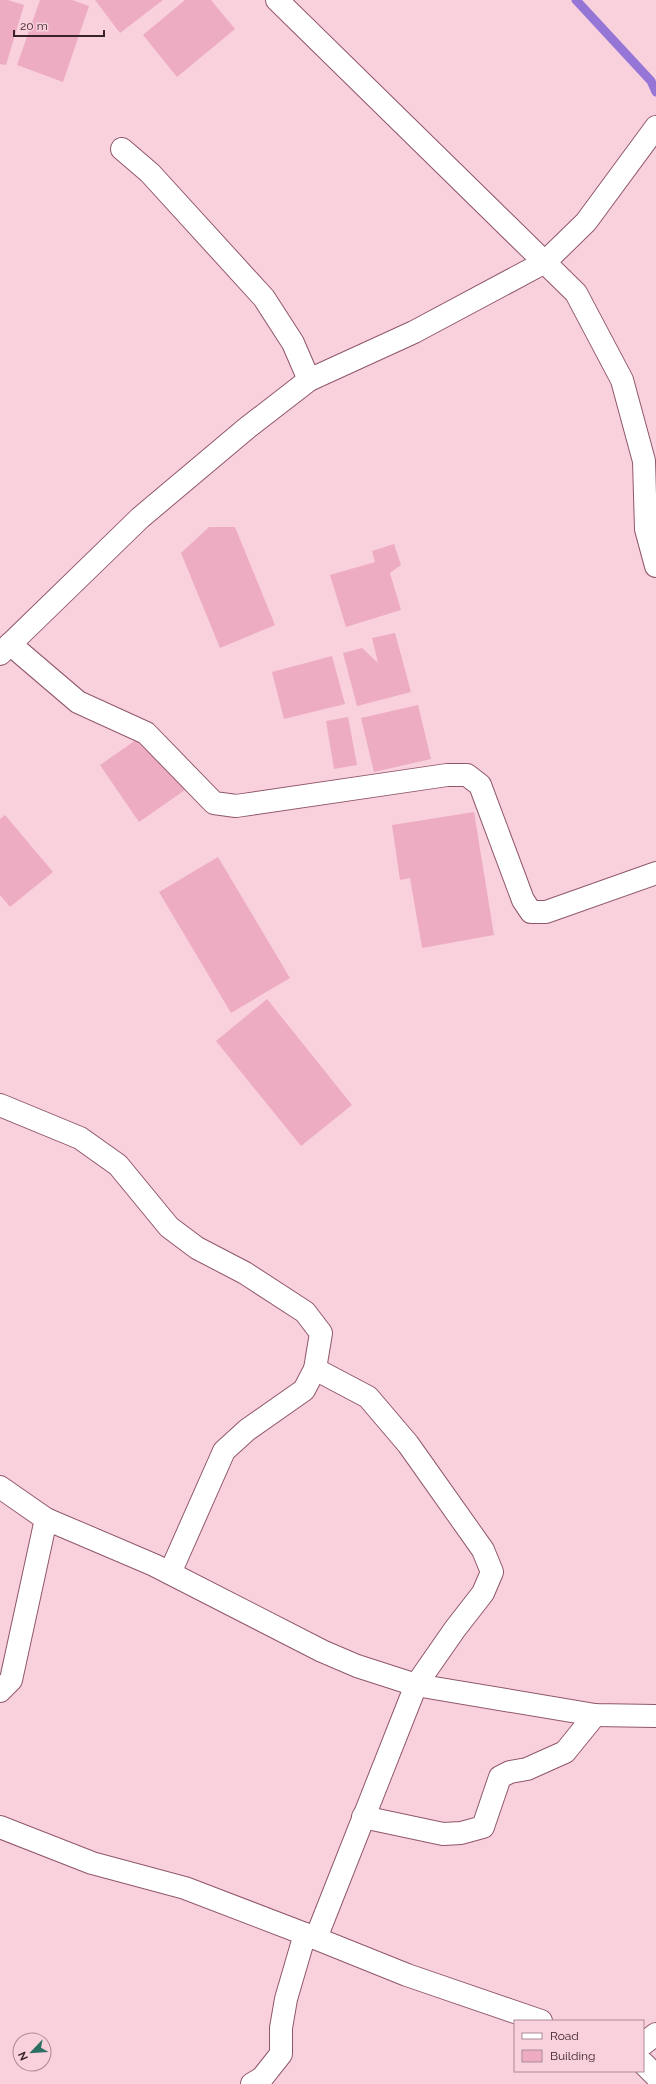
<svg xmlns="http://www.w3.org/2000/svg" width="656" height="2084" font-family="Raleway,sans-serif">
<style>
.lines{fill:none;stroke-linecap:round;stroke-linejoin:round}
.stream{stroke:#9575d6;stroke-width:9}
.building{fill:#edacc2}
.minor-casing{stroke:#90576b;stroke-width:24}
.minor{stroke:#fff;stroke-width:22}
</style>
<rect width="100%" height="100%" fill="#f9d1dd"/>
<g class="lines">
<!-- stream -->
<path class="stream" d="M576 0 651 81 656 92"/>
</g>
<!-- building -->
<g class="building">
<path d="M0 0H8L24 5 6 65 0 64Z"/>
<path d="M40 0H72L89 6 63 82 17 65Z"/>
<path d="M95 0H163L120 33Z"/>
<path d="M185 0H211L235 29 177 77 143 35Z"/>
<path d="M209 527H235L275 625 220 648 181 553Z"/>
<path d="M394 544 401 565 390 573 401 610 346 627 330 575 375 562 372 551Z"/>
<path d="M395 633 411 692 357 706 343 653 362 648 378 663 372 638Z"/>
<path d="M332 656 345 704 284 719 272 672Z"/>
<path d="M418 705 431 759 374 772 361 718Z"/>
<path d="M348 717 357 765 334 769 326 721Z"/>
<path d="M146 733 185 790 139 822 100 765Z"/>
<path d="M474 812 494 935 422 948 410 878 400 880 392 825Z"/>
<path d="M5 815 53 872 10 907 0 895V819Z"/>
<path d="M218 857 290 978 231 1013 159 892Z"/>
<path d="M267 999 352 1105 301 1146 216 1041Z"/>
</g>
<g class="lines">
<defs>
<g id="minor">
<path d="M277 0 576 293 622 380 644 461 646 529 656 566"/>
<path d="M122 149 150 173 264 298 293 343 309 380"/>
<path d="M10 644 78 702 146 733 214 803 236 806 447 775H467L480 785 523 900 531 912H546L656 873"/>
<path d="M0 654 140 518 247 428 309 380 414 332 545 262 586 222 656 127"/>
<path d="M0 1105 80 1138 118 1165 169 1227 197 1248 245 1273 305 1312 321 1333 315 1369 304 1390 247 1430 224 1451 170 1573"/>
<path d="M315 1369 368 1397 408 1444 483 1550 492 1572 483 1593 455 1629 416 1685 316 1938"/>
<path d="M0 1487 46 1519 154 1565 322 1651 357 1666 416 1685 595 1715 656 1716"/>
<path d="M0 1691 11 1680 46 1519"/>
<path d="M363 1817 443 1834 461 1833 483 1827 500 1777 510 1772 527 1769 565 1752 595 1715"/>
<path d="M0 1827 92 1863 185 1888 305 1934 407 1975 541 2021"/>
<path d="M643 2044 656 2034"/>
<path d="M643 2063 656 2076"/>
<path d="M252 2084 262 2078 281 2054V2028L286 1999 305 1934"/>
</g>
</defs>
<!-- minor casing -->
<use href="#minor" class="minor-casing"/>
<!-- minor -->
<use href="#minor" class="minor"/>
</g>
<!-- legend -->
<rect x="514" y="2020" width="130" height="52" fill="#f9d1dd" stroke="#ad8b95"/>
<rect x="522" y="2033" width="20" height="6" fill="#ffffff" stroke="#ad8b95"/>
<text x="550" y="2040" font-size="12" fill="#3a222a">Road</text>
<rect x="522" y="2050" width="20" height="12" fill="#edacc2" stroke="#ad8b95"/>
<text x="550" y="2060" font-size="12" fill="#3a222a">Building</text>
<!-- north arrow -->
<g transform="translate(32 2052) rotate(245)"><circle r="19" fill="#f9d1dd" stroke="#ad8b95"/>
<path d="M0-3L7 15L0 10L-7 15Z" fill="#2c7062"/>
<text y="-6" font-size="11" font-weight="bold" text-anchor="middle" fill="#3a222a">N</text>
</g>
<!-- scale -->
<path d="M14 30v6h90v-6" fill="none" stroke="#3a222a" stroke-width="2"/>
<text x="20" y="30" font-size="12" fill="#3a222a" stroke="#f9d1dd" stroke-width="3" paint-order="stroke">20 m</text>
</svg>
